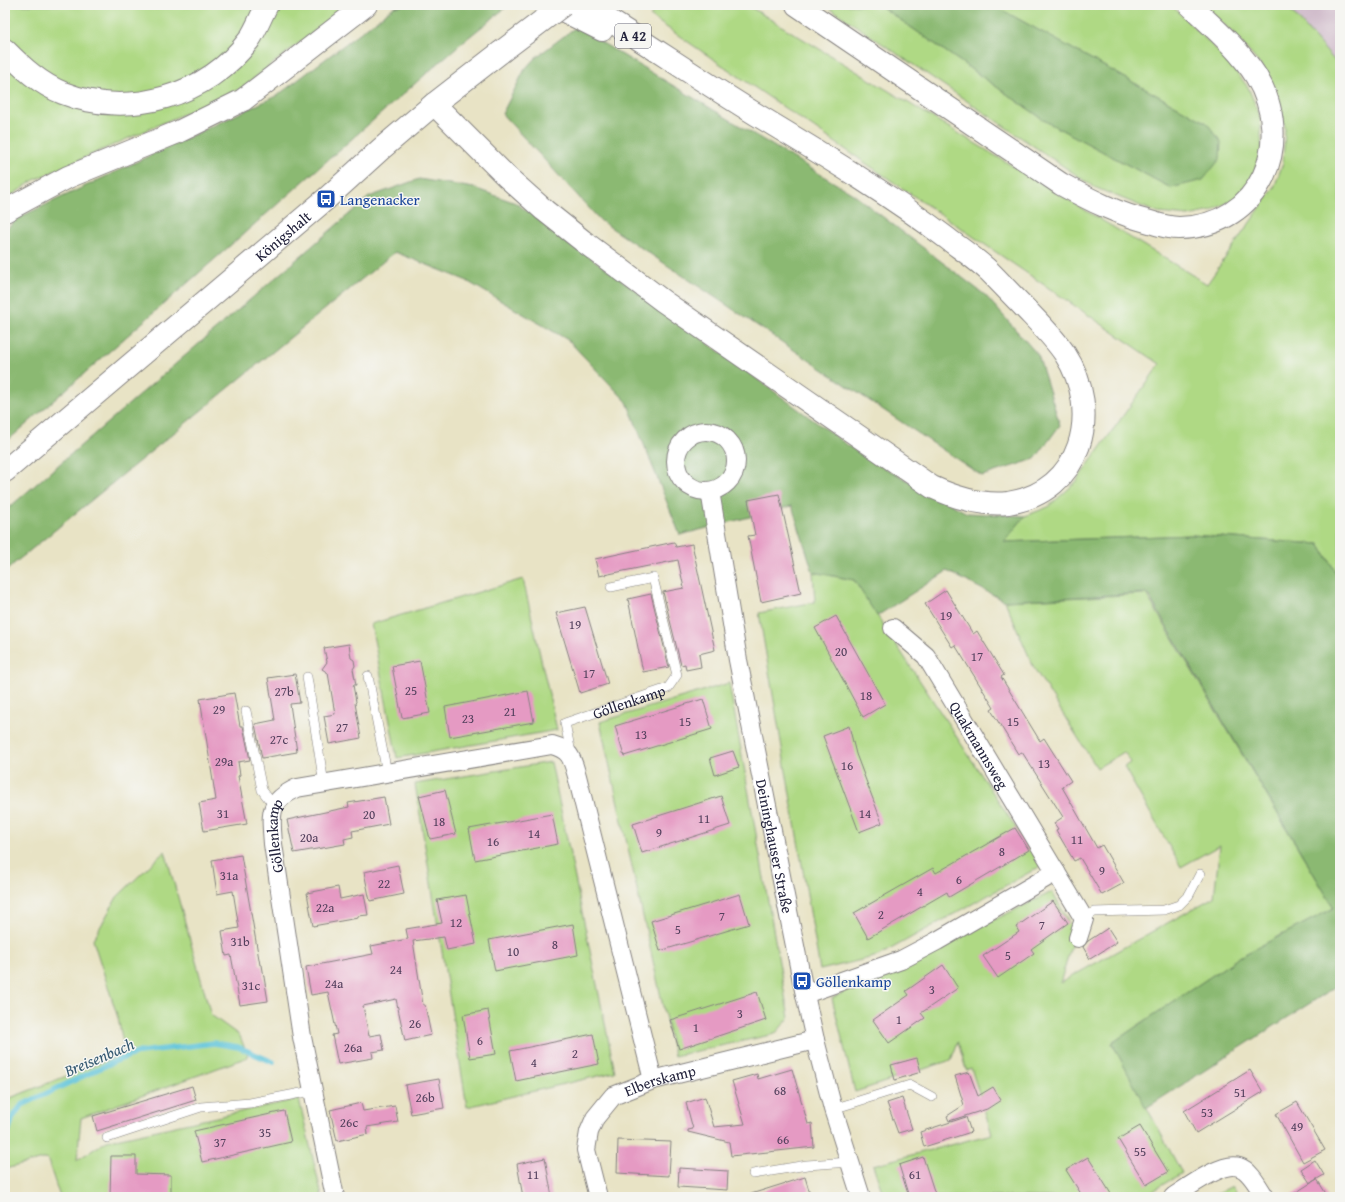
<svg xmlns="http://www.w3.org/2000/svg" width="1345" height="1202" font-family="'Gentium Book Plus',serif">
<style>
.industrial{fill:#d1bdcc}
.green{fill:#afd984;stroke:#687e60}
.forest{fill:#8bb972;stroke:#566e56}
.lines{fill:none;stroke-linecap:round;stroke-linejoin:round}
.stream{stroke:#5cc3d9;stroke-width:5.5}
.building{fill:#e59ac3}
.lane-casing{stroke:#858280;stroke-width:10}
.street-casing{stroke:#858280;stroke-width:20}
.secondary-casing{stroke:#858280;stroke-width:24}
.highway-casing{stroke:#858280;stroke-width:24}
.lane{stroke:#fff;stroke-width:9}
.street{stroke:#fff;stroke-width:18}
.secondary{stroke:#fff;stroke-width:22}
.highway{stroke:#fff;stroke-width:22}
.secondary-bridge-casing{stroke:#858280;stroke-width:24;stroke-linecap:butt}
.secondary-bridge{stroke:#fff;stroke-width:22}
.labels{text-anchor:middle;dominant-baseline:central;stroke-width:3;stroke-linejoin:round;paint-order:stroke}
.number-label{font-size:13px;fill:#53405d}
.shield{fill:#f6f6f2;stroke:#626272;stroke-width:1}
.shield-label{font-size:14px;font-weight:bold;fill:#22223b}
.transit-label{font-size:15px;fill:#164399;stroke:#f6f6f2;text-anchor:start}
.street-label{font-size:15px;fill:#22223b;stroke:#f6f6f2}
.water-label{font-size:16px;font-style:italic;fill:#365a72;stroke:#f6f6f2}
</style>
<rect width="100%" height="100%" fill="#f6f6f2"/>
<filter id="ink" filterUnits="userSpaceOnUse"><feTurbulence type="fractalNoise" baseFrequency=".025" numOctaves="2"/><feDisplacementMap in="SourceGraphic" scale="8" xChannelSelector="R" yChannelSelector="G"/><feConvolveMatrix kernelMatrix="1 2 1 2 8 2 1 2 1" color-interpolation-filters="sRGB"/></filter>
<filter id="wash" filterUnits="userSpaceOnUse"><feTurbulence type="fractalNoise" baseFrequency=".012" numOctaves="4" result="noise"/><feDisplacementMap in="SourceGraphic" scale="16" xChannelSelector="R" yChannelSelector="G"/><feGaussianBlur stdDeviation="0.9" result="paint"/><feColorMatrix in="noise" values="0 0 0 0 0 0 0 0 0 0 0 0 0 0 0 0 0 1.4 0 .05"/><feComposite in="paint" operator="in"/></filter>
<g filter="url(#wash)">
<rect width="100%" height="100%" fill="#e8e3c5"/>
<!-- industrial -->
<path class="industrial" d="M1286 5H1340V67Z"/>
<!-- green -->
<g class="green">
<path d="M5 5H348L240 89 34 180 5 200Z"/>
<path d="M660 5H747L1207 284 1274 188 1283 163 1285 128 1279 99 1267 73 1235 35 1204 5H1286L1340 67V579L1319 544 1192 535 1003 542 1025 516 1048 507 1075 483 1160 364 650 16Z"/>
<path d="M825 5H879L1047 122 1171 188 1207 123 993 5H1171L1222 55 1248 87 1260 116 1262 152 1253 175 1238 197 1212 211 1188 216 1158 213 1094 187Z"/>
<path d="M813 572 854 580 1041 866 878 956 820 970 759 613 815 602Z"/>
<path d="M523 579 557 730 397 758 371 624Z"/>
<path d="M1146 594 1334 908 1241 956 1112 1043 1182 1173 1142 1197H884L873 1165 992 1134 971 1068 966 1070 958 1042 951 1060 855 1092 832 998 1052 892 1075 933 1060 983 1214 897 1220 845 1181 867 1124 767 1131 762 1124 752 1097 768 1034 668 1005 601Z"/>
<path d="M729 683 789 1018 775 1034 674 1056 600 722Z"/>
<path d="M551 762 615 1072 467 1107 415 784Z"/>
<path d="M165 851 211 1015 240 1036 248 1057 81 1118 77 1160 107 1141 299 1099 322 1197H60L47 1158 5 1169V1100L125 1053 118 1018 93 940 117 897Z"/>
<path d="M1232 1186 1240 1197H1211Z"/>
</g>
<!-- forest -->
<g class="forest">
<path d="M405 5H509L459 45 5 443V230L20 217 278 95 394 7Z"/>
<path d="M879 5H993L1207 123 1221 142 1220 159 1203 180 1171 188 1047 122Z"/>
<path d="M576 27 853 194 985 295 1038 355 1060 425 1035 459 982 476 601 221 502 114 525 69 535 58Z"/>
<path d="M419 179 474 188 516 203 861 455 967 513 1025 516 1004 542 1192 535 1319 544 1340 579V984L1146 1108 1112 1043 1241 956 1334 908 1147 593 1005 601 947 571 877 616 854 580 813 572 792 506 680 535 627 402 568 340 465 280 395 252 5 571V511L369 197Z"/>
</g>
<g class="lines">
<!-- stream -->
<path class="stream" d="M5 1140 13 1117 22 1105 113 1062 140 1052 214 1043 238 1047 273 1062"/>
</g>
<g id="blocks">
<!-- building -->
<g class="building">
<path d="M779 494 801 593 761 602 748 536 755 535 748 500Z"/>
<path d="M674 542 676 547 692 544 715 650 699 654 701 667 686 670 685 664 681 665 663 592 684 588 678 560 599 576 595 559Z"/>
<path d="M946 590 973 634 977 631 1004 675 1001 677 1040 741 1044 738 1071 781 1062 787 1097 848 1102 845 1124 883 1102 895 1080 858 1074 861 1056 830 1058 829 1054 823 1063 817 1022 752 1018 754 991 710 994 708 955 645 952 647 925 604Z"/>
<path d="M651 594 669 667 643 672 628 599Z"/>
<path d="M585 607 608 684 580 693 556 613Z"/>
<path d="M836 616 885 704 863 717 815 628Z"/>
<path d="M349 644 351 658 354 660 355 666 353 669 356 685H353L356 702 355 703 361 738 329 744 324 716 335 714 328 673 322 669 327 662 324 648Z"/>
<path d="M420 661 430 713 402 718 392 666Z"/>
<path d="M295 674 300 703 290 704 297 752 262 758 255 724 275 720 268 678Z"/>
<path d="M528 691 534 722 450 737 445 707Z"/>
<path d="M234 693 240 726H243L250 760 238 762 240 775 238 776 247 824 204 831 199 803 216 800 200 699Z"/>
<path d="M703 699 712 729 624 756 615 726Z"/>
<path d="M849 726 856 754 882 823 859 832 823 736Z"/>
<path d="M733 751 739 767 715 775 710 758Z"/>
<path d="M445 790 456 834 430 839 419 796Z"/>
<path d="M721 796 730 825 642 853 633 824Z"/>
<path d="M384 797 389 824 352 831 353 837 344 839 345 844 294 853 287 820 349 807 348 803Z"/>
<path d="M552 814 558 844 475 860 469 829Z"/>
<path d="M1015 828 1029 850 949 897 947 892 868 938 854 913 933 868 936 873Z"/>
<path d="M241 855 260 965H262L268 1001 240 1005 231 955 226 956 222 931 239 928 233 891 217 894 212 860Z"/>
<path d="M398 865 404 894 370 901 364 872Z"/>
<path d="M338 887 340 899 364 894 368 915 358 916V918L313 926 307 893Z"/>
<path d="M740 894 749 924 660 951 651 921Z"/>
<path d="M466 895 476 944 447 950 444 937 413 941 423 1005H425L431 1035 405 1041 396 999 363 1006 369 1036 381 1034 384 1050 372 1052 373 1058 338 1064 332 1035 337 1034 328 992 311 995 306 967 373 954 371 946 408 939 406 929 442 923 437 900Z"/>
<path d="M1053 901 1068 923 1031 949 1034 953 998 978 983 956 1019 932 1016 927Z"/>
<path d="M573 924 578 955 495 971 489 940Z"/>
<path d="M1108 928 1117 942 1090 959 1083 947 1088 941Z"/>
<path d="M943 965 958 988 921 1013 925 1018 889 1043 873 1020 909 995 906 991Z"/>
<path d="M757 992 766 1020 679 1049 670 1020Z"/>
<path d="M488 1010 496 1054 470 1058 463 1015Z"/>
<path d="M593 1034 599 1064 516 1081 510 1051Z"/>
<path d="M917 1058 921 1072 895 1080 891 1065Z"/>
<path d="M792 1069 808 1124 812 1123 814 1147 731 1156 729 1142 688 1132V1130L693 1129 686 1103 705 1097 714 1127 745 1124 732 1081 757 1074 758 1079Z"/>
<path d="M1250 1070 1263 1092 1196 1133 1184 1111Z"/>
<path d="M969 1072 978 1096 993 1087 1001 1100 987 1109 949 1121 947 1116 964 1105 955 1076Z"/>
<path d="M439 1079 444 1108 411 1114 405 1085Z"/>
<path d="M192 1086 196 1100 97 1131 93 1116Z"/>
<path d="M902 1098 912 1129 898 1133 887 1103Z"/>
<path d="M1297 1102 1325 1150 1303 1162 1276 1114Z"/>
<path d="M361 1103 363 1111 395 1106 398 1122 367 1127 368 1134 337 1141 330 1110Z"/>
<path d="M284 1111 291 1142 202 1162 194 1131Z"/>
<path d="M966 1117 971 1132 924 1147 920 1132Z"/>
<path d="M1140 1126 1168 1172 1146 1185 1118 1139Z"/>
<path d="M618 1140 671 1142 669 1176 617 1173Z"/>
<path d="M111 1156H136V1174L171 1175V1197H110Z"/>
<path d="M923 1157 936 1197H909L899 1165Z"/>
<path d="M1088 1157 1113 1197H1083L1066 1170Z"/>
<path d="M545 1158 552 1197H523L517 1164Z"/>
<path d="M1315 1160 1324 1175 1310 1183 1301 1169Z"/>
<path d="M679 1168 728 1171 727 1190 678 1187Z"/>
<path d="M805 1177 811 1197H751V1194Z"/>
<path d="M1317 1179 1328 1197H1289Z"/>
</g>
</g>
</g>
<g filter="url(#ink)">
<use href="#blocks" fill-opacity="0" stroke="#858280" stroke-width="1"/>
<g class="lines">
<defs>
<g id="lane">
<path d="M368 676 387 773"/>
<path d="M307 677 324 784"/>
<path d="M246 711 262 790 274 806"/>
<path id="s1" d="M571 753 565 723 668 688 677 675 653 578 611 587"/>
<path d="M1084 919 1094 912 1164 910 1179 905 1189 895 1200 874"/>
<path d="M833 1109 910 1085 932 1097"/>
<path d="M107 1138 201 1107 250 1103 311 1091"/>
<path d="M753 1174 807 1165 850 1162"/>
</g>
<g id="street">
<circle cx="706" cy="461" r="30"/>
<path id="s2" d="M710 491 738 660 802 981 815 1040 833 1109 861 1197"/>
<path id="s3" d="M893 628 926 656 1084 919 1078 938"/>
<path d="M805 994 901 960 937 941 1056 872"/>
<path id="s4" d="M335 1197 302 1037 273 844C271 814 267 802 297 788L552 745C571 750 572 759 577 776L653 1080"/>
<path id="s5" d="M598 1197 586 1150 589 1132 595 1118 613 1096 653 1080 815 1040"/>
<path d="M1173 1197C1187 1188 1223 1161 1239 1167 1250 1170 1259 1188 1265 1197"/>
</g>
<g id="secondary">
<path id="s6" d="M5 471 326 199 381 149 434 104 501 52"/>
</g>
<g id="highway">
<path d="M552 5 602 30"/>
<path d="M797 5 1061 184C1090 200 1118 214 1150 222 1159 225 1170 228 1179 228 1261 227 1296 142 1256 76 1239 49 1213 27 1190 5"/>
<path d="M5 50C22 67 40 84 63 93 129 119 207 96 249 40 256 30 261 16 267 5"/>
<path d="M434 104 506 176 544 210 583 241 663 301 932 487C956 498 981 506 1008 503 1082 492 1103 412 1065 354 1053 336 1037 321 1022 305 1011 294 1000 282 989 271 976 259 961 249 948 239 886 192 820 153 754 113 697 78 642 40 585 5"/>
<path d="M5 211 68 177 178 132 243 100 366 5"/>
</g>
</defs>
<!-- lane casing -->
<use href="#lane" class="lane-casing"/>
<!-- street casing -->
<use href="#street" class="street-casing"/>
<!-- secondary casing -->
<use href="#secondary" class="secondary-casing"/>
<!-- highway casing -->
<use href="#highway" class="highway-casing"/>
<!-- lane -->
<use href="#lane" class="lane"/>
<!-- street -->
<use href="#street" class="street"/>
<!-- secondary -->
<use href="#secondary" class="secondary"/>
<!-- highway -->
<use href="#highway" class="highway"/>
<defs>
<path id="secondary-bridge" d="M501 52 563 5"/>
</defs>
<!-- secondary-bridge casing -->
<use href="#secondary-bridge" class="secondary-bridge-casing"/>
<!-- secondary-bridge -->
<use href="#secondary-bridge" class="secondary-bridge"/>
</g>
</g>
<!-- icons -->
<defs>
<symbol id="bus-square" viewBox="-11 -11 22 22"><rect x="-9" y="-9" width="18" height="18" rx="4" fill="#1a4fb4" stroke="#f6f6f2"/><path d="M-5-6H5V4H4V6H2V4H-2V6H-4V4H-5ZM-3.5-4V0h7V-4ZM-3.5 1.2v1.5H-2V1.2ZM2 1.2v1.5H3.5V1.2Z" fill="#fff"/></symbol>
</defs>
<g fill-rule="evenodd">
<use href="#bus-square" x="315" y="188" width="22" height="22"/>
<use href="#bus-square" x="791" y="970" width="22" height="22"/>
</g>
<g class="labels">
<!-- number labels -->
<g class="number-label">
<text x="946" y="615">19</text>
<text x="575" y="624">19</text>
<text x="841" y="651">20</text>
<text x="977" y="656">17</text>
<text x="589" y="673">17</text>
<text x="411" y="690">25</text>
<text x="284" y="691">27b</text>
<text x="866" y="695">18</text>
<text x="219" y="709">29</text>
<text x="510" y="711">21</text>
<text x="468" y="718">23</text>
<text x="685" y="721">15</text>
<text x="1013" y="721">15</text>
<text x="342" y="727">27</text>
<text x="641" y="734">13</text>
<text x="279" y="739">27c</text>
<text x="224" y="761">29a</text>
<text x="1044" y="763">13</text>
<text x="847" y="765">16</text>
<text x="223" y="813">31</text>
<text x="865" y="813">14</text>
<text x="369" y="814">20</text>
<text x="704" y="818">11</text>
<text x="439" y="821">18</text>
<text x="659" y="832">9</text>
<text x="534" y="833">14</text>
<text x="309" y="837">20a</text>
<text x="1077" y="839">11</text>
<text x="493" y="841">16</text>
<text x="1002" y="851">8</text>
<text x="1102" y="870">9</text>
<text x="229" y="875">31a</text>
<text x="959" y="879">6</text>
<text x="384" y="883">22</text>
<text x="920" y="891">4</text>
<text x="325" y="907">22a</text>
<text x="881" y="914">2</text>
<text x="722" y="916">7</text>
<text x="456" y="922">12</text>
<text x="1042" y="925">7</text>
<text x="678" y="929">5</text>
<text x="240" y="941">31b</text>
<text x="555" y="944">8</text>
<text x="513" y="951">10</text>
<text x="1008" y="955">5</text>
<text x="396" y="969">24</text>
<text x="334" y="983">24a</text>
<text x="251" y="985">31c</text>
<text x="932" y="989">3</text>
<text x="740" y="1013">3</text>
<text x="899" y="1019">1</text>
<text x="415" y="1023">26</text>
<text x="696" y="1027">1</text>
<text x="480" y="1040">6</text>
<text x="353" y="1047">26a</text>
<text x="575" y="1053">2</text>
<text x="534" y="1062">4</text>
<text x="780" y="1090">68</text>
<text x="1240" y="1092">51</text>
<text x="425" y="1097">26b</text>
<text x="1207" y="1112">53</text>
<text x="349" y="1122">26c</text>
<text x="1297" y="1126">49</text>
<text x="265" y="1132">35</text>
<text x="783" y="1139">66</text>
<text x="220" y="1142">37</text>
<text x="1140" y="1151">55</text>
<text x="533" y="1174">11</text>
<text x="915" y="1174">61</text>
</g>
<!-- shield labels -->
<rect class="shield" x="615" y="24" width="36" height="24" rx="3"/>
<g class="shield-label">
<text x="633" y="36">A 42</text>
</g>
<!-- transit labels -->
<g class="transit-label">
<text x="340" y="199">Langenacker</text>
<text x="816" y="981">Göllenkamp</text>
</g>
<!-- street labels -->
<g class="street-label">
<text stroke="none"><textPath href="#s6" startOffset="364">Königshalt</textPath></text>
<text stroke="none"><textPath href="#s1" startOffset="98">Göllenkamp</textPath></text>
<text stroke="none"><textPath href="#s3" startOffset="147">Quakmannsweg</textPath></text>
<text stroke="none"><textPath href="#s4" startOffset="367">Göllenkamp</textPath></text>
<text stroke="none"><textPath href="#s2" startOffset="361">Deininghauser Straße</textPath></text>
<text stroke="none"><textPath href="#s5" startOffset="160">Elberskamp</textPath></text>
</g>
<!-- water labels -->
<g class="water-label">
<text transform="translate(99 1057) rotate(-23)">Breisenbach</text>
</g>
</g>
<!-- margin -->
<rect width="1345" height="1202" fill="none" stroke="#f6f6f2" stroke-width="20"/>
</svg>
